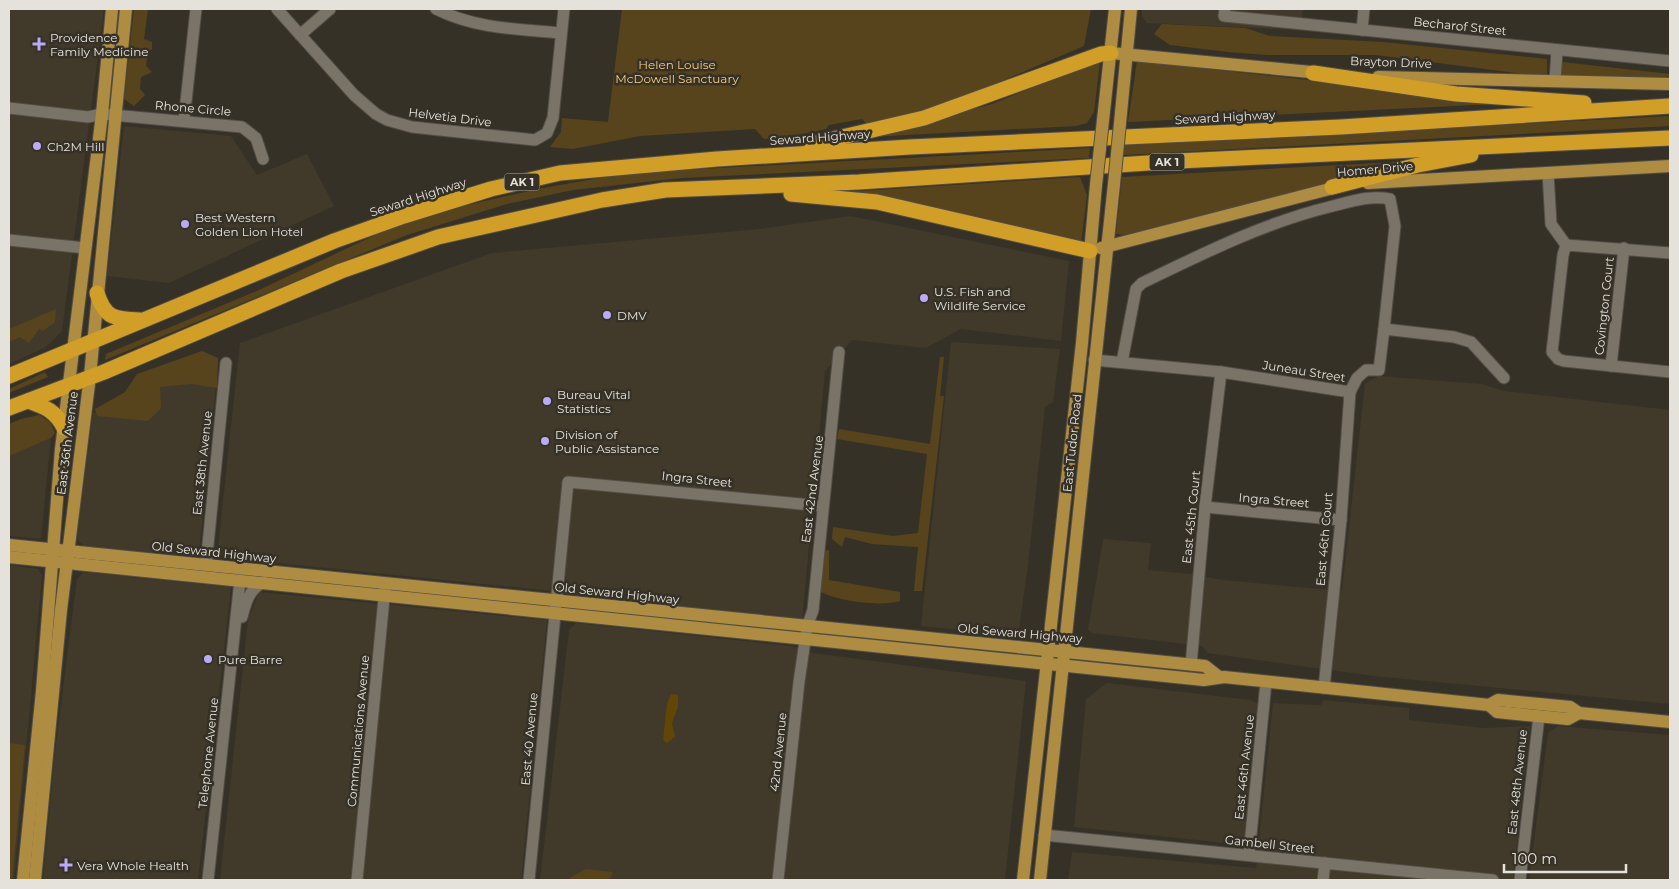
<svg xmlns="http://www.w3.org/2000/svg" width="1679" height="889" font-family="Montserrat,sans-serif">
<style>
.built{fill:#413929}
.green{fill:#57441d}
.water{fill:#614607}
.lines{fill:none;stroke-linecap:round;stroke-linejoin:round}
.minor-casing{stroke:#524d45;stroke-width:13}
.major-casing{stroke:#524d45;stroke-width:14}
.highway-casing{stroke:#524d45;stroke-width:17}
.minor{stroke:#7a7468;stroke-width:11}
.major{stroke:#ae8d42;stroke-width:12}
.highway{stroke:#d19e28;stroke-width:15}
.major-bridge-casing{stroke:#524d45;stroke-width:14;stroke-linecap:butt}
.major-bridge{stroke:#ae8d42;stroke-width:12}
.poi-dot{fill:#baaaf7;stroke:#363127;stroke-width:2}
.labels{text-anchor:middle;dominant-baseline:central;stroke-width:5;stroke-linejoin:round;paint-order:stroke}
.shield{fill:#363127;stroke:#b0ada6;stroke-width:1}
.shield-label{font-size:11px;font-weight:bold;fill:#e5e2dc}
.street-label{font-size:12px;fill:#e5e2dc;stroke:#363127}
.poi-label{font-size:12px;fill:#e5e2dc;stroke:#363127;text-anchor:start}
.park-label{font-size:12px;fill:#f5ca78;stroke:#363127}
</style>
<rect width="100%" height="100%" fill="#363127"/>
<!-- built -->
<g class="built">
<path d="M9 9H104L62 331 46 347 9 364Z"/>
<path d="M1142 9H1303L1301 30 1147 23 1142 17Z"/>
<path d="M124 126 231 136 257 175 307 154 334 206 169 283 107 276Z"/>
<path d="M851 216 1069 261 1061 341 961 329 926 348 852 340 825 371 802 622 543 590 217 557 240 343 492 253 759 229Z"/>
<path d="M951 342 1060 349 1053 402 1045 407 1028 565 1018 636 921 626Z"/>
<path d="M217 376 199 551 193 555 86 548 77 539 93 413 154 383Z"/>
<path d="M1379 376 1481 384 1504 391 1670 410V704L1374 676 1207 653 1202 646 1092 633 1088 630 1103 539 1151 543 1148 570 1191 574 1222 580 1342 591 1365 383Z"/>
<path d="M51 438 41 539 9 536V455Z"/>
<path d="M9 565 38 569 42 575 14 880H9Z"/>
<path d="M84 572 231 587 198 880H43L55 752 77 579Z"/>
<path d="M259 592 547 620 521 880H220L248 620Z"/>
<path d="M576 623 791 646 813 653 1026 681 1005 880H540L569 630Z"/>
<path d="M1107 683 1250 700 1258 704 1244 845 1074 827 1086 699Z"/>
<path d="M1323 700 1409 708V720L1484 728 1530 726 1513 880H1068L1072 852 1256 868 1273 703 1321 705Z"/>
<path d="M1558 726 1670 735V880H1529L1548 733Z"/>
</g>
<!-- green -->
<g class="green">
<path d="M134 9H148L144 39 152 42V49L148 52 146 66 152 72 141 77 140 89 145 95 134 106 124 99Z"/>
<path d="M622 9H1091L1084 46 929 112 868 125 862 119 829 125 826 129 793 136 764 139 755 129 640 136 573 149 550 147 561 132 562 118 608 122Z"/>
<path d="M1162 24 1245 28 1270 36 1383 42 1547 59V77L1376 55H1268L1228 52 1170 45 1154 34Z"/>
<path d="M1137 61 1496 101V104L1128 122Z"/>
<path d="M1100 62 1094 112 1087 123 1076 126 870 137 992 104 1092 63Z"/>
<path d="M1562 62 1670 74V79L1561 78Z"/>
<path d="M1670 116V126L1123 155 1124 145Z"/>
<path d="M1090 148 1089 158 682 178 573 190 507 204 407 235 105 360 106 354 259 290 388 229 467 205 538 189 627 173Z"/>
<path d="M1413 161 1124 235 1116 234 1122 177Z"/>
<path d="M1080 177 1087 195 1081 243 844 192Z"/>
<path d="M56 309 55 322 43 331 39 329 29 343 20 337 9 342V329Z"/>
<path d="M202 351 218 358 217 388 191 384 160 387 161 408 148 421 97 416 95 409 125 392 137 374Z"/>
<path d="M940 357H944L940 396H944L922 591H914L918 547 872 544 845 537 842 547 832 539 833 527 893 536 918 533 927 454 837 439 839 429 930 444Z"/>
<path d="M45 372 48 377 9 393V389Z"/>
<path d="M39 415 50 422 55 433 51 438 9 456V424L21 419Z"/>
<path d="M829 550V580L900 592V601C881 607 836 601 819 591L821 552Z"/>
<path d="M9 743 25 745 12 880H9Z"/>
<path d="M586 869 613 872 609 880H566Z"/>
</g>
<!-- water -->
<path class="water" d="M671 694 678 695V707L672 723 675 737 667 743 663 740 667 704Z"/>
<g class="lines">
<defs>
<g id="minor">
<path d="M277 9 354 95 376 114 387 120 412 127 535 140 547 133 553 118 564 9"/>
<path d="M436 9C476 29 518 29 561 33"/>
<path d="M1225 9 1224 16 1670 61"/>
<path d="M1362 30 1364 9"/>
<path d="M300 35 330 9"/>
<path d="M1555 81 1557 50"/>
<path d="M9 108 88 117 102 114 242 127 256 138 263 159"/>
<path d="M184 120 196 9"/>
<path d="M1548 173 1551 224 1566 245"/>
<path d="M9 240 85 248"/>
<path d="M1670 253 1566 245 1563 255 1552 352 1558 359 1564 361 1670 372"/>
<path d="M1094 360 1221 372 1350 392 1357 378 1366 370H1379L1384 329 1454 337 1471 342 1504 378"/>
<path d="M1122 362 1136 289 1142 283C1204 253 1266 222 1333 206 1353 201 1370 195 1390 199L1395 226 1384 329"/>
<path d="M1611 366 1624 248"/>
<path d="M1205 507 1341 520"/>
<path d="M206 565 226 363"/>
<path d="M242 617C246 602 249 589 264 582"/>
<path d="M1191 665 1205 507 1221 372"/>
<path d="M1324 688 1341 520 1350 392"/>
<path d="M1044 835 1493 880"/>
<path d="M1249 855 1266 682"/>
<path d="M208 880 240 580"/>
<path d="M357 880 385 588"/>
<path d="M529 880 568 482 822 506"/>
<path d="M778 880 799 682 807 627 813 610 839 352"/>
<path d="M1323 880 1325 863"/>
<path d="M1520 880 1539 716"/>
</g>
<g id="major">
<path d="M1111 53 1321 73"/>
<path d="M1378 77 1670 84"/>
<path d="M1104 111 1115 9"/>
<path d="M1121 113 1131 9"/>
<path d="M1368 183 1670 166"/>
<path d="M1101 248 1341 186"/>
<path d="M9 545 1205 666 1219 677"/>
<path d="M9 557 1204 680 1224 677 1489 705 1497 712 1568 719 1579 713"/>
<path d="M1489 705 1498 700 1570 707 1579 713 1670 722"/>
<path d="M23 880 42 691 61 449 102 114 112 9"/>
<path d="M35 880 61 610 90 376 126 9"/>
<path d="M1023 880 1082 343 1096 185"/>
<path d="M1040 880 1114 184"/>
</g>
<g id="highway">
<path d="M1313 73 1456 94 1584 103"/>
<path d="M812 144 924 118 1101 54 1111 53"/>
<path d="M1332 187 1418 165 1471 155"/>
<path d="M791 194 877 202 1090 251"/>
<path d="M97 293C105 319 115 319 140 320"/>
<path d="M9 376 334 241 404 216 491 189 560 173 717 159 910 147 1341 127 1670 106"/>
<path d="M28 401C45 407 56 411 64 428"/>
<path d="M9 408 104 372 341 271 438 237 602 200 665 190 859 182 1178 161 1670 138"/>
</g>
</defs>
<!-- minor casing -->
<use href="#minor" class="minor-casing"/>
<!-- major casing -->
<use href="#major" class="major-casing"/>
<!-- highway casing -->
<use href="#highway" class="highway-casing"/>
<!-- minor -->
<use href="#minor" class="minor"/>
<!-- major -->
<use href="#major" class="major"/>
<!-- highway -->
<use href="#highway" class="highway"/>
<defs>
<g id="major-bridge">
<path d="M1114 184 1121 113"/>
<path d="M1096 185 1104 111"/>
</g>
</defs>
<!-- major-bridge casing -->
<use href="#major-bridge" class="major-bridge-casing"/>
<!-- major-bridge -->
<use href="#major-bridge" class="major-bridge"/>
</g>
<!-- markers -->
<g class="poi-dot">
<path d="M36.5 36.5h5v5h5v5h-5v5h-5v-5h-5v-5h5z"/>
<circle cx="37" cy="146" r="5"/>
<circle cx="185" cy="224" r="5"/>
<circle cx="924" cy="298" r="5"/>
<circle cx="607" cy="315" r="5"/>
<circle cx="547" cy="401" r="5"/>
<circle cx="545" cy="441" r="5"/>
<circle cx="208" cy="659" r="5"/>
<path d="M63.5 857.5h5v5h5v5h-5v5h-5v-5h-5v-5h5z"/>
</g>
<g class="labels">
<!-- shield labels -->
<g class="shield">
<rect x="1149.5" y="153.5" width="35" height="17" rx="4"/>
<rect x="504.5" y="173.5" width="35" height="17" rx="4"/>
</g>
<g class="shield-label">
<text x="1167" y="162">AK 1</text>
<text x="522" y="182">AK 1</text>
</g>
<!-- street labels -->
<g class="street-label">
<text transform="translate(1460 26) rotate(6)">Becharof Street</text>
<text transform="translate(1391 62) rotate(2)">Brayton Drive</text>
<text transform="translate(193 108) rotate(5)">Rhone Circle</text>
<text transform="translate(450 117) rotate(7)">Helvetia Drive</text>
<text transform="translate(1225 117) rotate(-3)">Seward Highway</text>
<text transform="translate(820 137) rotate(-4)">Seward Highway</text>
<text transform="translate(1375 169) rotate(-5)">Homer Drive</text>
<text transform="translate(418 197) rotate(-18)">Seward Highway</text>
<text transform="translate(1604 306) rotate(-84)">Covington Court</text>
<text transform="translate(1304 371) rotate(9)">Juneau Street</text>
<text transform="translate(67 443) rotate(-83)">East 36th Avenue</text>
<text transform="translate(1072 443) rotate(-84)">East Tudor Road</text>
<text transform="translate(202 463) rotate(-84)">East 38th Avenue</text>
<text transform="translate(697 479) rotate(6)">Ingra Street</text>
<text transform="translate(812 489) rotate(-83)">East 42nd Avenue</text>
<text transform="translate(1274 500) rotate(5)">Ingra Street</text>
<text transform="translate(1191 517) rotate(-84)">East 45th Court</text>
<text transform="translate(1324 539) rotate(-85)">East 46th Court</text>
<text transform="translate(214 552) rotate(6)">Old Seward Highway</text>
<text transform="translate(617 593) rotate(6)">Old Seward Highway</text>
<text transform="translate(1020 633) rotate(5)">Old Seward Highway</text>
<text transform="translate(358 731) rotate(-85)">Communications Avenue</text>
<text transform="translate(529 739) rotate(-85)">East 40 Avenue</text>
<text transform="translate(778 752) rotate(-84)">42nd Avenue</text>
<text transform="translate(208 753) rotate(-84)">Telephone Avenue</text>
<text transform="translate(1244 767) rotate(-84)">East 46th Avenue</text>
<text transform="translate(1517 782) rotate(-84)">East 48th Avenue</text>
<text transform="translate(1270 844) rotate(6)">Gambell Street</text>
</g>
<!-- poi labels -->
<g class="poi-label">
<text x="50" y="37">Providence<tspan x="50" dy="14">Family Medicine</tspan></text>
<text x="47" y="146">Ch2M Hill</text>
<text x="195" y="217">Best Western<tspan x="195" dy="14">Golden Lion Hotel</tspan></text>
<text x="934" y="291">U.S. Fish and<tspan x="934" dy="14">Wildlife Service</tspan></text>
<text x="617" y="315">DMV</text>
<text x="557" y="394">Bureau Vital<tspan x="557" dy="14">Statistics</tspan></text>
<text x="555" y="434">Division of<tspan x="555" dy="14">Public Assistance</tspan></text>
<text x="218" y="659">Pure Barre</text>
<text x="77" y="865">Vera Whole Health</text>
</g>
<!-- park labels -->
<g class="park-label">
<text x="677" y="64">Helen Louise<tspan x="677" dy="14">McDowell Sanctuary</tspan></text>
</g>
</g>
<!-- border -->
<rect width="1679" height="889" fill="none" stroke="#e5e2dc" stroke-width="20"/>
<!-- scale -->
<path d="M1504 864v8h122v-8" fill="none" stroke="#e5e2dc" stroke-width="2.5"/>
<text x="1512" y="864" font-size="15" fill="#e5e2dc" stroke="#363127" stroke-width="4" paint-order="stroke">100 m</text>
</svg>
